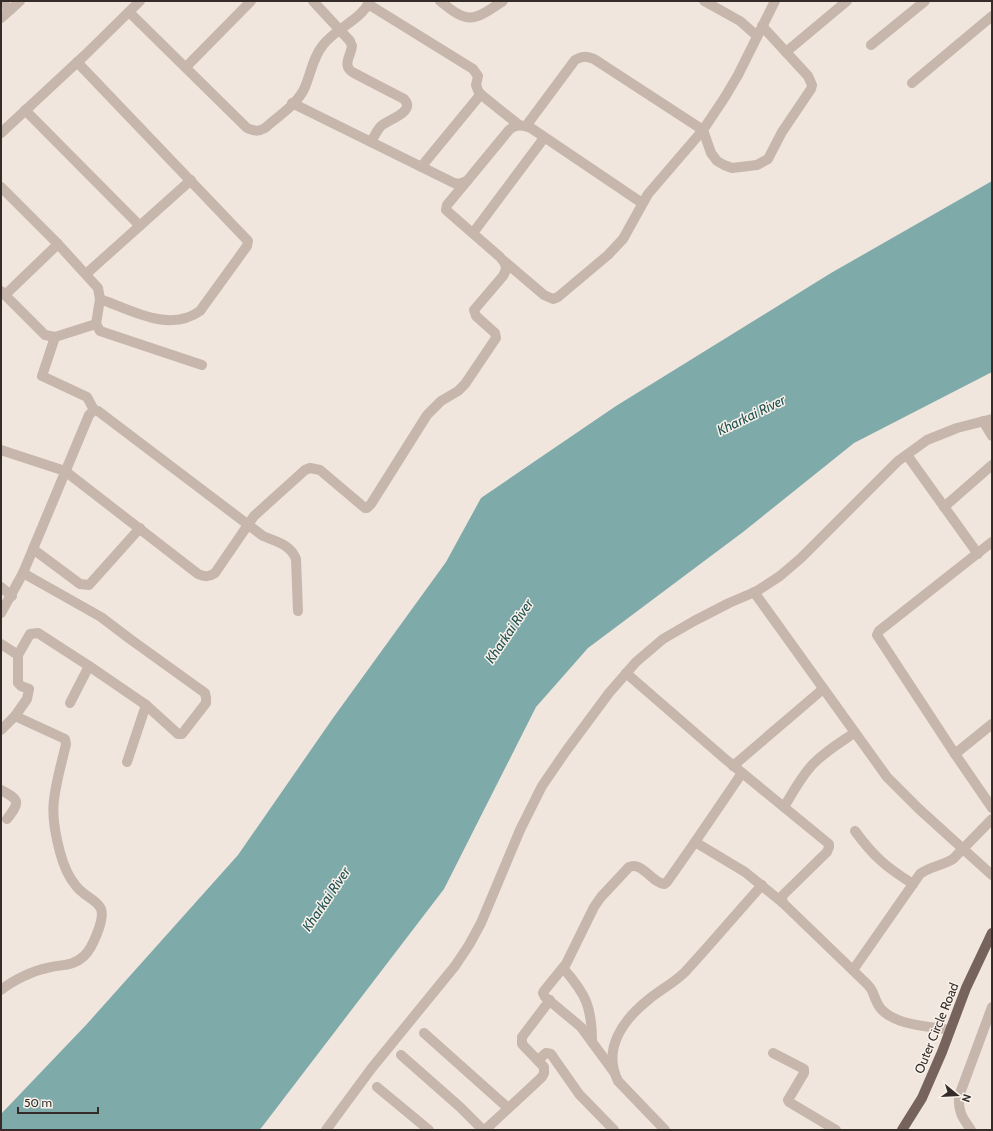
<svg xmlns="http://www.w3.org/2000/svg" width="993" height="1131" font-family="Cabin,sans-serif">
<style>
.water{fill:#7faaaa}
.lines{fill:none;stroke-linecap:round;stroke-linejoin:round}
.minor{stroke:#c7b6ab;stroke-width:10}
.major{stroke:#76635c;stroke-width:10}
.labels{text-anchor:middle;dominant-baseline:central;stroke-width:3;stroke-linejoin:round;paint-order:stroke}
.street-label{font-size:13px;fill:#352c29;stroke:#f8f1ea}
.water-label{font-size:14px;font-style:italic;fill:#235353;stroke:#f8f1ea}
</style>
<rect width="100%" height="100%" fill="#f0e6de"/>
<!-- water -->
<path class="water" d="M992 181V372L854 443 743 532 588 648 536 707 444 889 262 1127 259 1130H1V1114L86 1025 238 855 333 718 446 562 481 498 616 406 831 273Z"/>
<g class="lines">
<!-- minor -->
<g class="minor">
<path d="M1 1 10 10"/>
<path d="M313 1 350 41 352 46C351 56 341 66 354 73L404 99C416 112 389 119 381 126 377 130 374 137 371 142"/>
<path d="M440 1C469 25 473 21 503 1"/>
<path d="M704 1 740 21 757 36"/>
<path d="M368 4 473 69 478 76 476 85 479 93 519 125"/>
<path d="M129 12 247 128C254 131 258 132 265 128 278 116 298 104 305 87 311 73 313 57 323 45 336 28 360 21 370 1"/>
<path d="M1 18 20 1"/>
<path d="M871 45 925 1"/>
<path d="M786 52 847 1"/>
<path d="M77 62 248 241 247 246 200 311C169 333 131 310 100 299"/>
<path d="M186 67 251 1"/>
<path d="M912 83 992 16"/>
<path d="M292 103 454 183 459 184 467 181 509 130C516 124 522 125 531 128L642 203"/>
<path d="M25 110 140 226"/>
<path d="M526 126 575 60C582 56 586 56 594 59L703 130 711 153 717 161 724 165 732 168 757 165 768 159 782 132 811 89 812 85 808 76 762 26"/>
<path d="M1 133 85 55 140 1"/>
<path d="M421 167 481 94"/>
<path d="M1 187 58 244 98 288 100 299 96 324 100 331 202 365"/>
<path d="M473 233 544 138"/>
<path d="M504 261 544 295 553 299 558 297 608 255 623 239 648 194 703 130 725 97 738 75 775 1"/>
<path d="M86 274 191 180"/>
<path d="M1 291 45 335 55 337 96 324"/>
<path d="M5 295 58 244"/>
<path d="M55 337 42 376 87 397 94 410"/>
<path d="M983 421 992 436"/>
<path d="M1 450 65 471 198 574C205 577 209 577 215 573L254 516 305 470 310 468 320 470 365 508H367L371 504 427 415 441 401 458 391 465 384 496 338 495 333 476 316 474 310 503 276C508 268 506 264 500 257L446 210 447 205 467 181"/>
<path d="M907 455 978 554"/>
<path d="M944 507 992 465"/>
<path d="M992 542 879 631 877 635 955 754 992 808"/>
<path d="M33 549 80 584 89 585 140 528"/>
<path d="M1 587 12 596"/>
<path d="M754 592 887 777 919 809 992 875"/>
<path d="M1 613 23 573 89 415 94 410 98 411 263 536C277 542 290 544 296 559L298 611"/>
<path d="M1 644 18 655V683L21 686 29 689 27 699 15 716 1 730"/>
<path d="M18 655 30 634 38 633 89 666 146 705 178 734H182L206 703V698L205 693 130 639 101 617 23 573"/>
<path d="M626 673 724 758 829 844V847L827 852 783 895 782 898 783 903 866 983C869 986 872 990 873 993 876 1000 877 1005 882 1010 898 1026 929 1026 950 1030"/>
<path d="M70 703 89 666"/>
<path d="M955 754 992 724"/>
<path d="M127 762 146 705"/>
<path d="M733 766 823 689"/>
<path d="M742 773 695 842 745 872 783 903"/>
<path d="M1 790C20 800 20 802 7 819"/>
<path d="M784 807C793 792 802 775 814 763 826 751 841 742 854 733"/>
<path d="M855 831C874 857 886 867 913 884"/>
<path d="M563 968C586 994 592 1007 592 1042"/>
<path d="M853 970 920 874C930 866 942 866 953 859L992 819"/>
<path d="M1 990C12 981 32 971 47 968 61 964 72 967 84 956 92 949 105 919 101 909 98 901 87 897 81 891 77 888 74 883 71 879 60 862 51 821 54 800 56 781 62 762 66 744L65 739 15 716"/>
<path d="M424 1033 508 1108"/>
<path d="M773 1053 804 1069V1073L788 1100 789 1102 836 1130"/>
<path d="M401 1055 460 1107 483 1130"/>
<path d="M538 1060 546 1053 551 1054 579 1094 614 1130"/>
<path d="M614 1072 581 1027 545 997 543 993 544 991 566 964 594 907 601 897 629 867C642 861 652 883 664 884L667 882 695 842"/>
<path d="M377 1087 429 1130"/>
<path d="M326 1130 371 1069 455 966 469 945 481 923 520 830 542 786 566 751 609 693 636 662 663 639 694 621 729 603 757 591 780 576 801 558 898 461 927 440 957 428 992 419"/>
<path d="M485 1130 542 1077 544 1073V1067L522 1044V1037L550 1000"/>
<path d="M665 1130 618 1081C602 1049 623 1020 648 1000 660 990 674 983 685 972 711 944 736 914 762 885"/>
<path d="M971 1130C962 1117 958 1112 959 1096L992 1007"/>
</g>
<!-- major -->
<path class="major" d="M902 1130 922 1098 942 1052 966 988 992 933"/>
</g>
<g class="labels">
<!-- street labels -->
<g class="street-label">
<text transform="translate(936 1028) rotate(-68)">Outer Circle Road</text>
</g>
<!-- water labels -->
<g class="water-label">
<text transform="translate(751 415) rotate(-26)">Kharkai River</text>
<text transform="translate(509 631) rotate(-56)">Kharkai River</text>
<text transform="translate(326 899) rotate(-56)">Kharkai River</text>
</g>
</g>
<!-- border -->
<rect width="993" height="1131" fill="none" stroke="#352c29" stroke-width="4"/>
<!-- north arrow -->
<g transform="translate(957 1095) rotate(108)" stroke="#f8f1ea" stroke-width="3" paint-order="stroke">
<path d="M0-3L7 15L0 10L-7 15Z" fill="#352c29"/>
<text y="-6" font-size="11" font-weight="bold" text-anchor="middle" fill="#352c29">N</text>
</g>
<!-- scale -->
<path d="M18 1107v6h80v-6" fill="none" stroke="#352c29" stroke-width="2"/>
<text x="24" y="1107" font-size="12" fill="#352c29" stroke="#f8f1ea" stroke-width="3" paint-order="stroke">50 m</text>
</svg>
